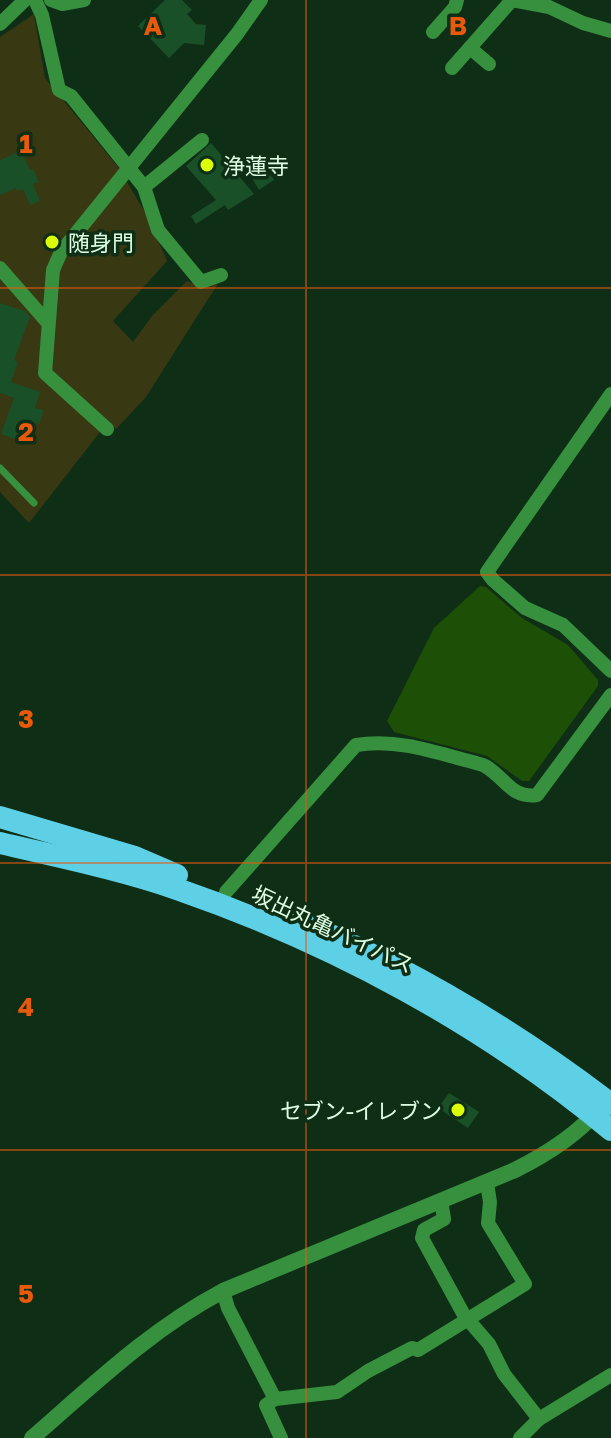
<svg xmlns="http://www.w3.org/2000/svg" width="611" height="1438" font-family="'Golos Text','Noto Sans JP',sans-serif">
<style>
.green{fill:#383812}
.water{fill:#1d5006}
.building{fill:#1a5027}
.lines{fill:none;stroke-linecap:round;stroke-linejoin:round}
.service{stroke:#36903e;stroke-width:7}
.minor{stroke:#36903e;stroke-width:14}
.tertiary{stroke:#36903e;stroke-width:16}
.trunk{stroke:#5dd0e6;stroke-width:22}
.grid{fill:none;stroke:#e8590c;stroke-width:2;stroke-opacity:0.55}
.poi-dot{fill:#dbff08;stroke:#0f2e16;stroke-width:3}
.labels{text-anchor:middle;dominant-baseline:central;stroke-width:7;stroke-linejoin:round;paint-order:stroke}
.poi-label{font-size:22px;fill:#dcffe2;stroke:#0f2e16;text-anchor:start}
.street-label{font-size:22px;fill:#dcffe2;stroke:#0f2e16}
.grid-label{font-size:26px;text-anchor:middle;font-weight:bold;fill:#e8590c;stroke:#0f2e16;stroke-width:7;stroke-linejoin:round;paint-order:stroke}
</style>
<rect width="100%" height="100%" fill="#0f2e16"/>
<!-- green -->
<path class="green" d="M34 14 45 78 118 167 149 219 167 261 113 321 133 342 152 316 187 281 201 286 219 282 146 397 116 429 57 377 100 432 29 523 0 492V37Z"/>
<!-- water -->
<path class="water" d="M480 586 486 587 522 618 568 645 598 680V686L529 781H522L487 756 394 732 387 721 434 628Z"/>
<!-- building -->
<g class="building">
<path d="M165 0H182L192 10 187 14 196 24 206 25 204 45 184 43 169 58 138 26Z"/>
<path d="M211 143 254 194 228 210 225 205 196 224 191 216 216 200 186 166Z"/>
<path d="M21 151 30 170 33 169 39 182 33 184 40 201 30 205 23 189 17 191 16 188 0 195V160Z"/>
<path d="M261 162 274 180 259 190 249 173Z"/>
<path d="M0 303 25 311 30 317 14 360 18 362 11 382 40 392 35 408 44 410 39 424 30 421 23 442 1 434 14 398 0 393Z"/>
<path d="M449 1093 479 1112 468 1128 438 1108Z"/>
</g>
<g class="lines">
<!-- service -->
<path class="service" d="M0 468 34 503"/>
<!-- minor -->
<g class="minor">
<path d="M35 0 42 15 59 90 71 96 144 187 158 230 201 282 221 275"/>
<path d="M51 0 62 4 84 0"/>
<path d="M512 0 549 7 583 23 611 31"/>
<path d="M0 24 25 0"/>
<path d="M433 32 455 7 457 0"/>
<path d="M470 48 489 64"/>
<path d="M452 68 512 0"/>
<path d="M144 187 202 140"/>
<path d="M0 268 48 323"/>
<path d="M611 394 487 572 493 580 525 608 563 625 611 671"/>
<path d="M107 429 45 373 53 270 61 252 237 34 261 0"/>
<path d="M226 892 356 745C392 739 426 749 461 759 468 761 478 763 485 766 505 777 511 799 537 795L611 695"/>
<path d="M441 1200 444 1219 424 1230 422 1238 464 1315 489 1344 504 1374 539 1419"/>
<path d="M223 1291 228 1308 275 1399"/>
<path d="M281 1438 266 1405 275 1399 337 1392 368 1371 412 1348 418 1350 525 1284 488 1223 490 1202 487 1183"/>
<path d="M520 1438 539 1419 611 1375"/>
</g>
<!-- tertiary -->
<path class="tertiary" d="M32 1438C93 1385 151 1329 223 1291L515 1170C545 1155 577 1135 599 1109"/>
<!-- trunk -->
<g class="trunk">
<path d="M0 817 135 857 177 875"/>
<path d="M0 843C59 857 119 869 177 889 333 943 483 1024 611 1130"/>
<path d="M280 913C399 962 509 1026 611 1104"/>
</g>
</g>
<!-- grid -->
<path class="grid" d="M306 0V1438M0 288H611M0 575H611M0 863H611M0 1150H611"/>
<!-- markers -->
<g class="poi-dot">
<circle cx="207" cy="165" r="8"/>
<circle cx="52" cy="242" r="8"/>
<circle cx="458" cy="1110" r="8"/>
</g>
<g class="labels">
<!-- poi labels -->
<g class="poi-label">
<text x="223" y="165">浄蓮寺</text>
<text x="68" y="242">随身門</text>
<text x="442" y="1110" text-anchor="end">セブン-イレブン</text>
</g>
<!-- street labels -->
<g class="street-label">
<text transform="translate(333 929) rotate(25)">坂出丸亀バイパス</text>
</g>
</g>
<g class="grid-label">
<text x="153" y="35">A</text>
<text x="458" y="35">B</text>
<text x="26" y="153">1</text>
<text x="26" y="441">2</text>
<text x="26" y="728">3</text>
<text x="26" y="1016">4</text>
<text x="26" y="1303">5</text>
</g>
</svg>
